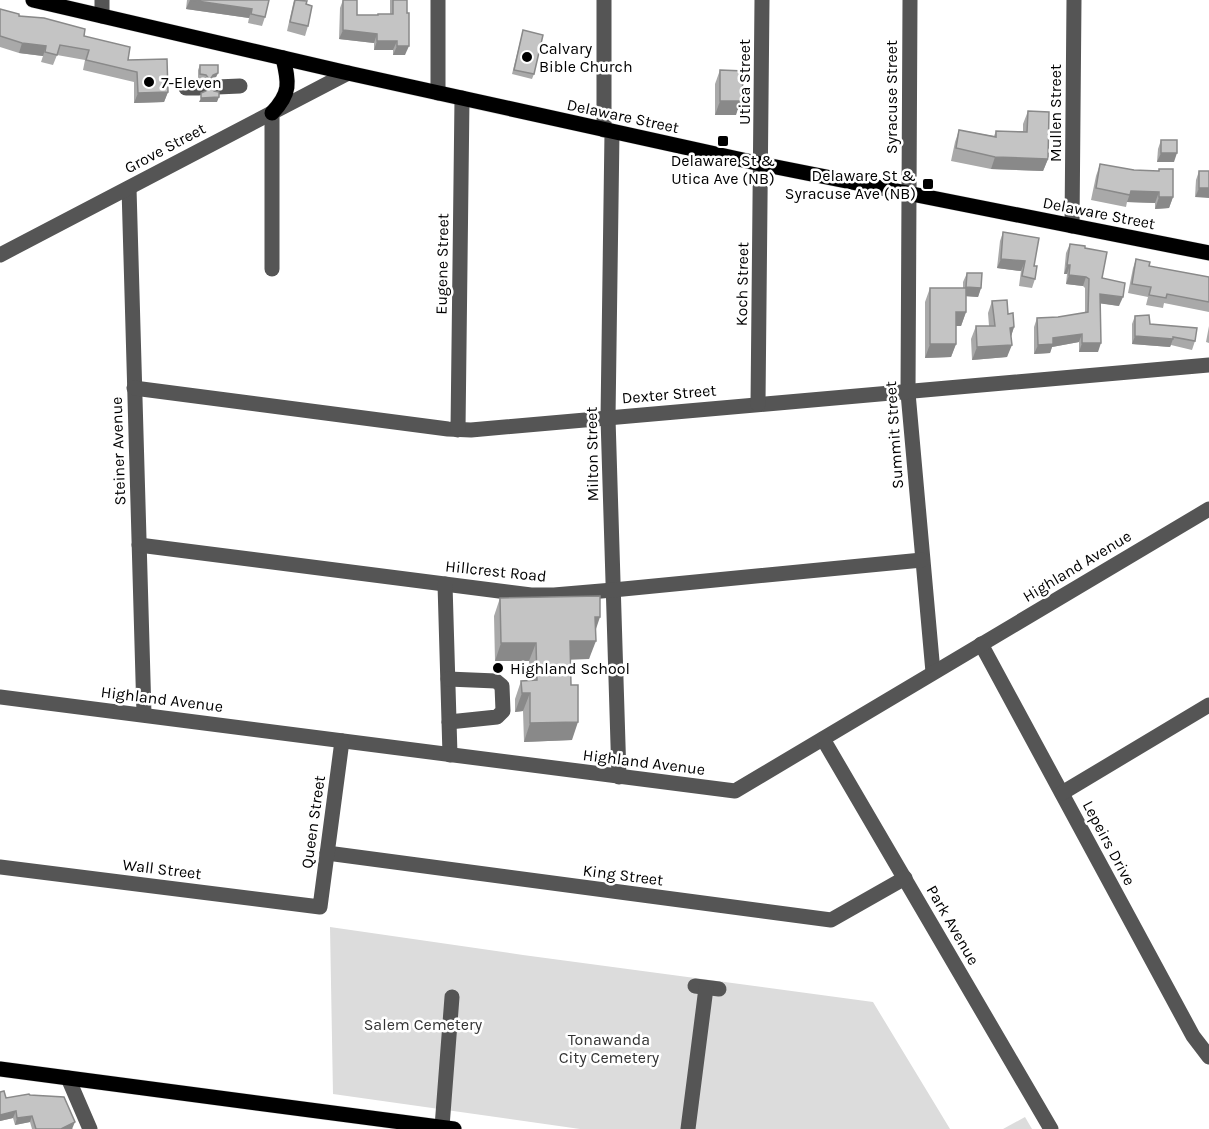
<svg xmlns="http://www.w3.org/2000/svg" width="1209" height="1129" font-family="Karla,sans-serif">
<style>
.green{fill:#dcdcdc}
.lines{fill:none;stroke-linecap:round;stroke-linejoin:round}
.major-casing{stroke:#dbdbdb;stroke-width:16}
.minor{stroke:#555;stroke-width:15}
.major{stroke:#000;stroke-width:15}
.wall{fill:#a9a9a9}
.shaded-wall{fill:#898989}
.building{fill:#c4c4c4;stroke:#898989;stroke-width:1.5}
.poi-dot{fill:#000;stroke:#fff;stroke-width:2}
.labels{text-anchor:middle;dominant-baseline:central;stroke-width:5;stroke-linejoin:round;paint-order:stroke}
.poi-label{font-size:16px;fill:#000;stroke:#fff;text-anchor:start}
.street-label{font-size:16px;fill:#000;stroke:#fff}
.park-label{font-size:16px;fill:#333;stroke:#fff}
</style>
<rect width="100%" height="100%" fill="#fff"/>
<!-- green -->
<g class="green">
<path d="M330 927 523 955 873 1002 950 1129H580L333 1094Z"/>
<path d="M1025 1117 1032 1129H1003Z"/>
</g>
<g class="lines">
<defs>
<g id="major">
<path d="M33 0 348 73 761 164 1209 253"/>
<path d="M272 113C291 93 289 83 283 58"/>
<path d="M0 1069 454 1129"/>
</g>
</defs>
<!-- major casing -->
<use href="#major" class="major-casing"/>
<!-- minor -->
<g class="minor">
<path d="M910 0 908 393 933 672"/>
<path d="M102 16V0"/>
<path d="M217 87 240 86"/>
<path d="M186 88H199"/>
<path d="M438 93V0"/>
<path d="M272 113V269"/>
<path d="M604 130V0"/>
<path d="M612 132 608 418 619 777"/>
<path d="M129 188 144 714"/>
<path d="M1072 226 1074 0"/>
<path d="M0 255 348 73"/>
<path d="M134 388 448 429 471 430 1209 365"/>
<path d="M758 404 762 0"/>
<path d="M458 430 462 98"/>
<path d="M139 545 531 595H554L613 590 922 560"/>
<path d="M445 584 450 755"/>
<path d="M981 644 1193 1036 1209 1057"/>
<path d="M448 679 496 681 502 686 503 711 497 717 449 722"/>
<path d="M0 697 735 791 1209 509"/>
<path d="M823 739 1051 1129"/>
<path d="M1062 793 1209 705"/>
<path d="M327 853 831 920 905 878"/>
<path d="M0 867 320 907 342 741"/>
<path d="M695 986 719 989"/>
<path d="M68 1078 90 1129"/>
<path d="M442 1127 452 997"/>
<path d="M688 1129 706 988"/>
</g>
<!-- major -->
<use href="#major" class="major"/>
</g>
<!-- wall -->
<g class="wall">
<path d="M187 0H269L265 17 262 26 248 23 249 18 186 9Z"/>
<path d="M294 0H304L306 4 308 26 305 36 287 31Z"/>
<path d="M343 0 357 15H377L378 14H390V0H407L405 55H393V50H374V43L339 39 340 8Z"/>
<path d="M0 9 84 36 128 60 168 92 164 102 134 103V82L83 70 85 60 57 55 53 65 41 62 43 56 19 53 0 47Z"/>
<path d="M523 30 534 74 532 79 512 74Z"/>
<path d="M200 65 218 73 216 77 211 79 208 84 204 80 198 78V70Z"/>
<path d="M720 70 736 115H715V84Z"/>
<path d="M1028 111 1048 159 1043 171 991 169 951 161 955 142 959 130 994 136 996 131H1023V124Z"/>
<path d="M1161 140 1174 162H1157L1158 149Z"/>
<path d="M1100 164 1173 197 1169 208 1155 209V203L1127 202 1126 207 1091 200 1096 176Z"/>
<path d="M1199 171H1209L1195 197 1196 180Z"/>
<path d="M1003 232 1034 266 1035 279 1032 288 1019 286 1021 271 997 268 1000 241Z"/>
<path d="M1070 244 1085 248 1119 306 1100 303 1098 352H1079V342L1052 347 1050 353 1034 354V327L1037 318 1058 317 1085 313V288L1083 286 1066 284 1067 274H1064L1066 253Z"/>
<path d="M1136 259 1149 266 1209 277V312L1164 303 1163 308 1146 305 1148 297 1128 293 1133 268Z"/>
<path d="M967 273 981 288 978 297 966 296V312L961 326H956V344L951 357 925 358V302L930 288H963V282Z"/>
<path d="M992 301 1008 314 1014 327 1011 336 1007 357 972 360 971 339 976 326H989L988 313Z"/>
<path d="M1135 316 1150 324 1195 341 1192 350 1171 345 1170 347 1132 344V324Z"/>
<path d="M1209 326V343L1206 342Z"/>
<path d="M500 598 595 630 589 659H570L572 740 524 742 523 711 515 712V699L521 681 530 680 529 661H495L494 616Z"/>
<path d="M0 1092 6 1098 30 1095 73 1129H32L30 1122 15 1125 13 1118 0 1121Z"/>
</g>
<!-- shaded-wall -->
<g class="shaded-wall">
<path d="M190 0 252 9 249 18 186 9Z"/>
<path d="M343 30 377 34 374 43 339 39Z"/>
<path d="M377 41H397L393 50H374Z"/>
<path d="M22 43 46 46 43 56 19 53Z"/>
<path d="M397 46H409L405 55H393Z"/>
<path d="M218 73 216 77 211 79 208 84 213 75Z"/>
<path d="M168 92 164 102 134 103 138 93Z"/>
<path d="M219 97 217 102H199L201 98Z"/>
<path d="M720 101H741L736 115H715Z"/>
<path d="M1161 153H1177L1174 162H1157Z"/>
<path d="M995 157 1048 159 1043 171 991 169Z"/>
<path d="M1199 188H1209V198L1195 197Z"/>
<path d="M1131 191 1159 192 1155 203 1127 202Z"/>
<path d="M1159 197H1173L1169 208 1155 209Z"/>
<path d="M1001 259 1025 261 1021 271 997 268Z"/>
<path d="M1067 265H1070L1067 274H1064Z"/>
<path d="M1069 275 1086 277 1083 286 1066 284Z"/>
<path d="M966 287 981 288 978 297 963 296Z"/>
<path d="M1100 294 1123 297 1119 306 1097 303Z"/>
<path d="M956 312H966L961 326H951Z"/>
<path d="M1014 327 1010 340V328Z"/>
<path d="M1082 334 1079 342 1052 347 1050 353 1034 354 1038 345 1053 338Z"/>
<path d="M1135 336 1173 339 1170 347 1132 344Z"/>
<path d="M1082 343H1101L1098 352H1079Z"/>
<path d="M930 344H956L951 357 925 358Z"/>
<path d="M1012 345 1007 357 972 360 977 347Z"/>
<path d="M595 617H600L594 635Z"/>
<path d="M570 641H596L589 659 563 660Z"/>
<path d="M501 643H536L529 661H495Z"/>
<path d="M522 693H530L523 711 515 712Z"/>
<path d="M578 722 572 740 524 742 530 723Z"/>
<path d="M16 1111 13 1118 0 1121V1115Z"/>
<path d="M32 1116 30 1122 15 1125 17 1118Z"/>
<path d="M75 1122 72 1129H61Z"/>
</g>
<!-- building -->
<g class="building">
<path d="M190 0H269L265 17 251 14 252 9Z"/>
<path d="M295 0 307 1 306 4 312 6 308 26 290 22Z"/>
<path d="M343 0H357V15H378V14H393V0H407V13H409V46H397V41H377V34L343 30Z"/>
<path d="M0 9 19 14V16L44 18 85 29 84 36 130 47 128 60 167 59 168 92 138 93 137 72 86 60 89 50 60 45 57 55 45 52 46 46 22 43 0 36Z"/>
<path d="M523 30 543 35 534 74 514 70Z"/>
<path d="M200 65H218V73L213 75 210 80 206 75 200 74Z"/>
<path d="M720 70 744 71 741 101H720Z"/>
<path d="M210 86 214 91 219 92V97L201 98V93L206 91Z"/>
<path d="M1028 111 1049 112 1048 159 995 157 956 148 959 130 996 137V131L1027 132Z"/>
<rect x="1161" y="140" width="16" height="13"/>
<path d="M1100 164 1134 170 1159 171V169H1173V197H1159V192L1131 191 1130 195 1096 188Z"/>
<rect x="1199" y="171" width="10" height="17"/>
<path d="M1003 232 1039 238 1034 266H1037L1035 279 1022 276 1025 261 1001 259Z"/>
<path d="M1070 244 1085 246V248L1107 252 1102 278 1125 283 1123 297 1100 294 1101 343H1082V334L1053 338V344L1038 345 1037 318 1058 317 1088 312 1089 279 1086 277 1069 275 1070 265H1067Z"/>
<path d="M1136 259 1150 262 1149 266 1209 277V302L1167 294 1166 298 1149 295 1151 287 1132 284Z"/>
<path d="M967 273H982L981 288 966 287Z"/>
<path d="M930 288H966V312H956V344H930Z"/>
<path d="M1007 300 1008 314 1013 313 1014 327 1010 328 1012 345 977 347 976 326H995L992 301Z"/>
<path d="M1149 315 1150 324 1197 328 1195 341 1173 337V339L1135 336V316Z"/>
<path d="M600 596V617H595L596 641H570L571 685H578V722L530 723V693H522L521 681 537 680 536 643H501L500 598Z"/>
<path d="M4 1091 6 1098 29 1094 30 1095 64 1097 75 1122 61 1129H36L32 1116 17 1118 16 1111 0 1115V1092Z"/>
</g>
<!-- markers -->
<g class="poi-dot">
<circle cx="527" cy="57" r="6"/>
<circle cx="149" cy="82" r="6"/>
<rect x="717" y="135" width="12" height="12" rx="3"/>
<rect x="922" y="178" width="12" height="12" rx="3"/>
<circle cx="498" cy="668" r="6"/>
</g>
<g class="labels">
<!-- poi labels -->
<g class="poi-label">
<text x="539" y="48">Calvary<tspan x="539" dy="18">Bible Church</tspan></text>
<text x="161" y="82">7-Eleven</text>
<text x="723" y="160" text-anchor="middle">Delaware St &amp;<tspan x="723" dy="18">Utica Ave (NB)</tspan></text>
<text x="916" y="175" text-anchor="end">Delaware St &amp;<tspan x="916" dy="18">Syracuse Ave (NB)</tspan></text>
<text x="510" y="668">Highland School</text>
</g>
<!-- street labels -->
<g class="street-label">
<text transform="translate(744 82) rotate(-90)">Utica Street</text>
<text transform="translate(891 97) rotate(-90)">Syracuse Street</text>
<text transform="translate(1055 113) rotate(-90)">Mullen Street</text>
<text transform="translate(623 116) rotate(12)">Delaware Street</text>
<text transform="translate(165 148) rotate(-28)">Grove Street</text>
<text transform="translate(1099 213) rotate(11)">Delaware Street</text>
<text transform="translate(442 264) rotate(-89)">Eugene Street</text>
<text transform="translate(742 284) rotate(-89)">Koch Street</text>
<text transform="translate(669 394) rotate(-5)">Dexter Street</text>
<text transform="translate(894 435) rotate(-94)">Summit Street</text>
<text transform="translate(118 451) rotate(-92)">Steiner Avenue</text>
<text transform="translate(592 454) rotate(-91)">Milton Street</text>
<text transform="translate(1077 566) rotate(-31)">Highland Avenue</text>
<text transform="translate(496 571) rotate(6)">Hillcrest Road</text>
<text transform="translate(162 699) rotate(7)">Highland Avenue</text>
<text transform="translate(644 762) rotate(7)">Highland Avenue</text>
<text transform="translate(313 822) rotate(-82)">Queen Street</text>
<text transform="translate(1109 843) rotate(62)">Lepeirs Drive</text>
<text transform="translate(162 869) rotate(7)">Wall Street</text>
<text transform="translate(623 875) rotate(7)">King Street</text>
<text transform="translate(953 925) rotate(60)">Park Avenue</text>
</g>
<!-- park labels -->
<g class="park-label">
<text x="423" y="1024">Salem Cemetery</text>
<text x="609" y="1039">Tonawanda<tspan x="609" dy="18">City Cemetery</tspan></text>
</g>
</g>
</svg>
